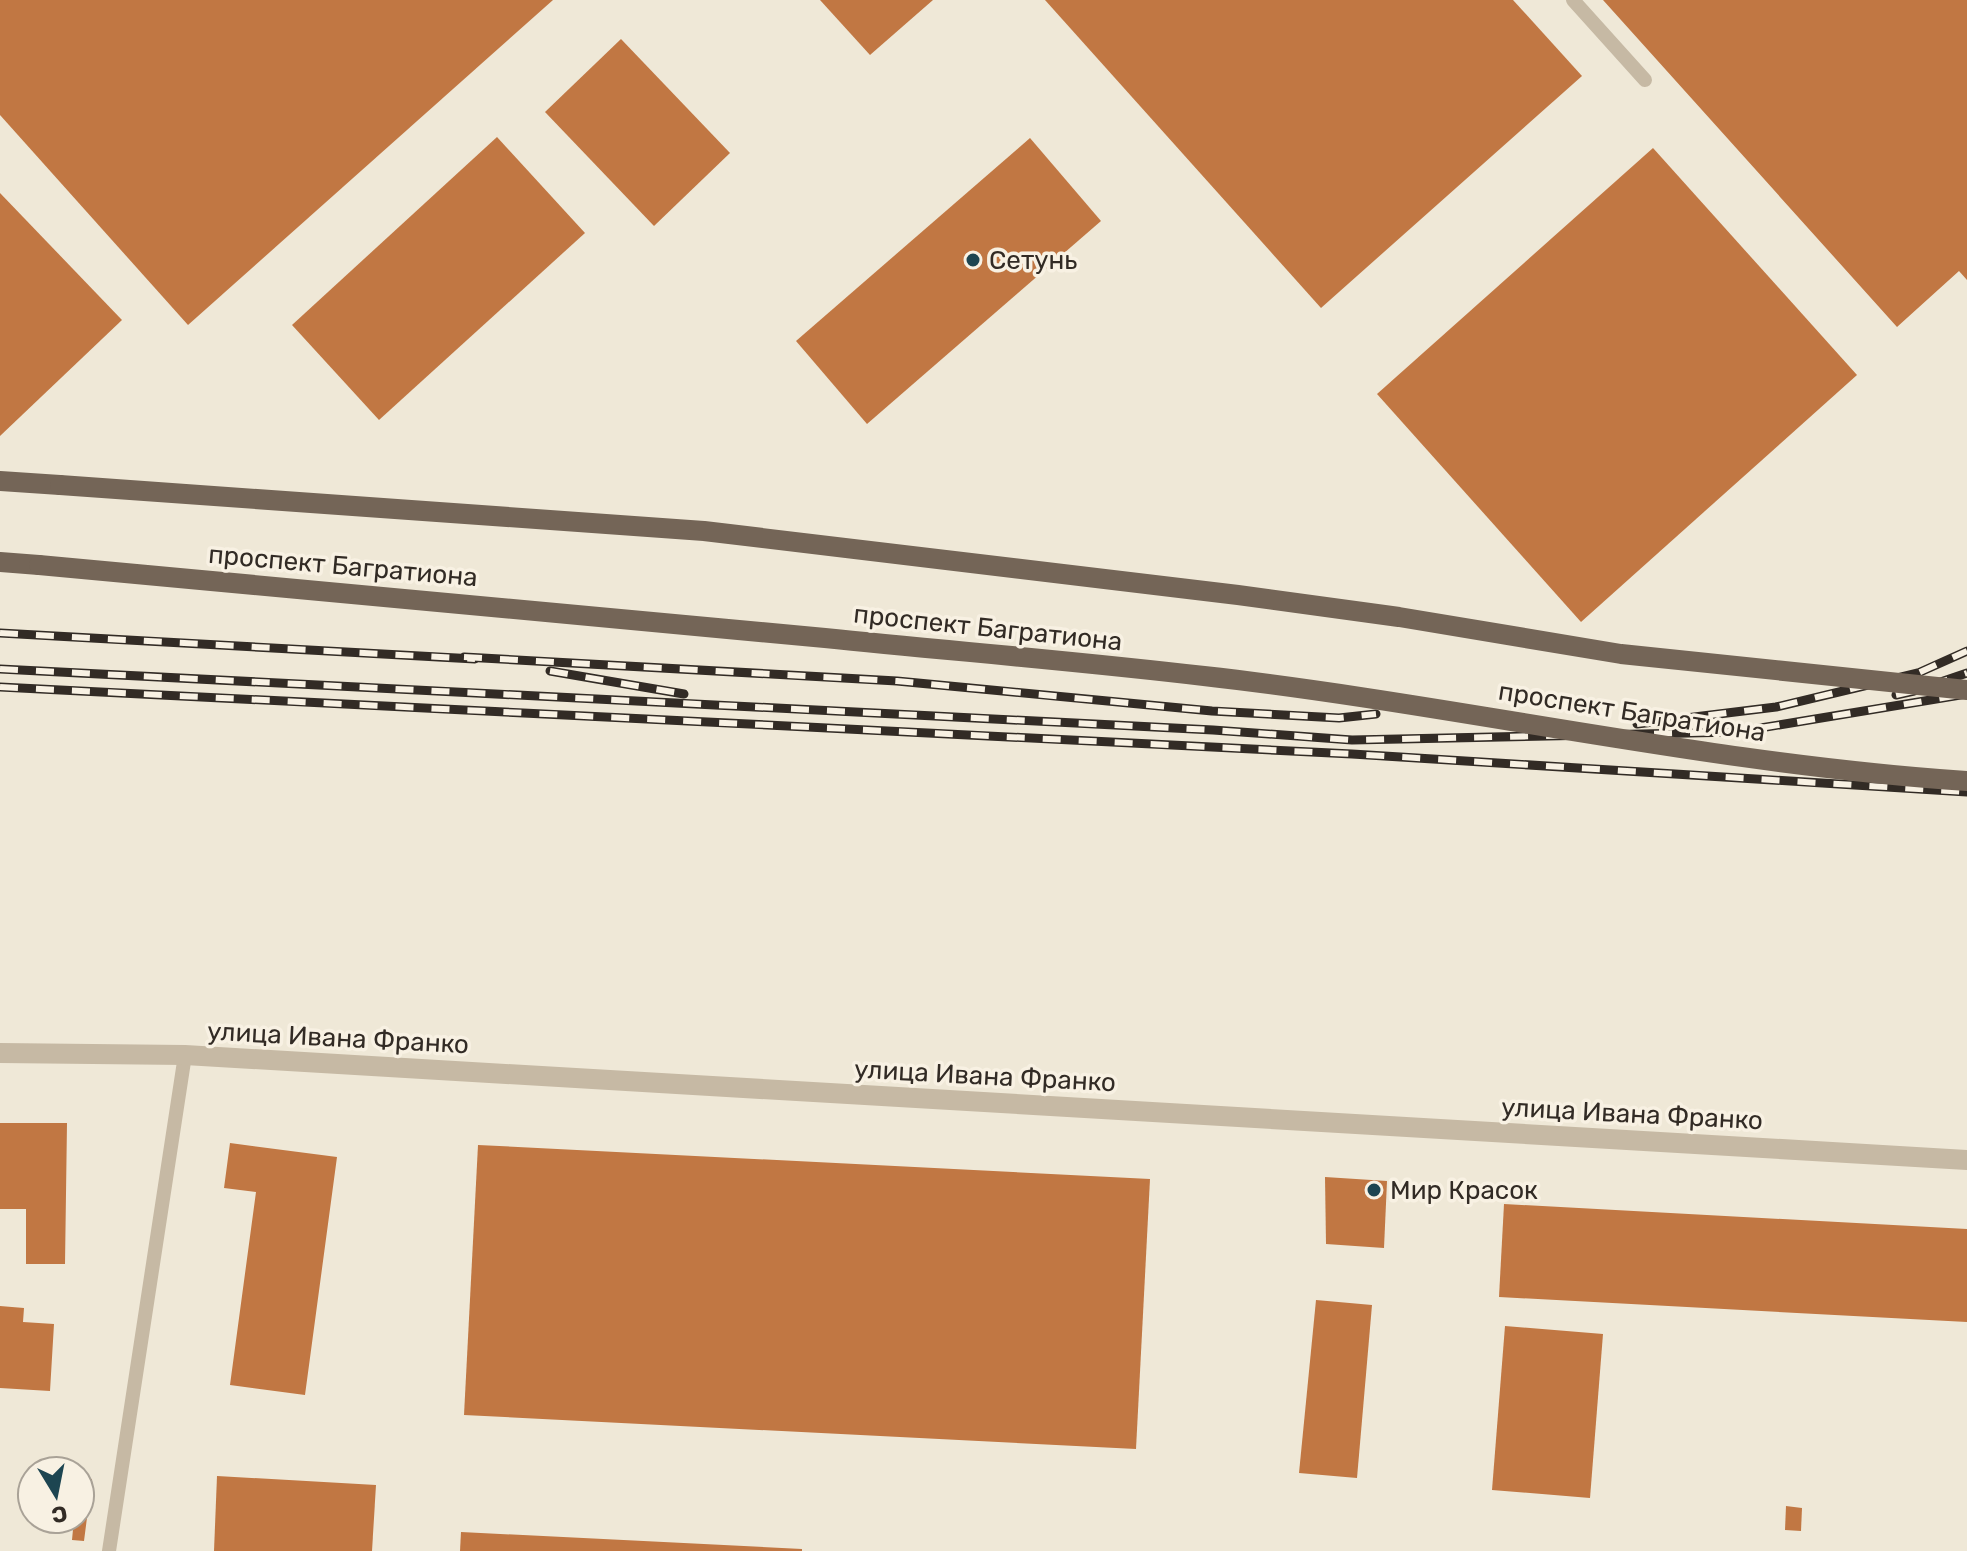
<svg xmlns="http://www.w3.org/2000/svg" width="1967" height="1551" font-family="Rubik,sans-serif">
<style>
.building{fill:#c17743}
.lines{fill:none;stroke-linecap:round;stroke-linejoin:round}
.lane{stroke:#c6b9a4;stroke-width:14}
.street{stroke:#c6b9a4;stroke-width:20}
.primary{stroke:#746557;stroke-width:20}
.rail-casing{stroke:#322b25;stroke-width:9}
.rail{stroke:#f8f1e3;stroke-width:6;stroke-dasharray:18;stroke-linecap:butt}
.primary-bridge{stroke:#746557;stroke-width:20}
.poi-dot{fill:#1d4551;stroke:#f8f1e3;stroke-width:3}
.labels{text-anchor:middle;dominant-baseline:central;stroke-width:7;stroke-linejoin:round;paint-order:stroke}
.poi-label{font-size:26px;fill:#322b25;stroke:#f8f1e3;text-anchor:start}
.street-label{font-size:26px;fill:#322b25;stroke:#f8f1e3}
</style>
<rect width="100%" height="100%" fill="#efe8d7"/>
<!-- building -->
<g class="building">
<path d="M0 0H553L188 325 0 115Z"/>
<path d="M820 0H933L870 55Z"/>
<path d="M1045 0H1513L1582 76 1321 308Z"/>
<path d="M1603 0H1967V280L1959 271 1897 327Z"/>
<path d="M621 39 730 153 654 226 545 112Z"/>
<path d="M497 137 585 233 379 420 292 325Z"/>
<path d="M1030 138 1101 221 867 424 796 341Z"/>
<path d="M1653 148 1857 375 1581 622 1377 394Z"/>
<path d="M0 193 122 320 0 436Z"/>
<path d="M0 1123H67L65 1264H26V1209H0Z"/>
<path d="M230 1143 337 1157 305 1395 230 1385 256 1192 224 1188Z"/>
<path d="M478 1145 1150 1179 1136 1449 464 1415Z"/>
<path d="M1325 1177 1387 1181 1384 1248 1326 1244Z"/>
<path d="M1504 1204 1967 1229V1322L1499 1297Z"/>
<path d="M1316 1300 1372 1305 1357 1478 1299 1473Z"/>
<path d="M0 1306 24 1308 23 1322 54 1324 50 1391 0 1388Z"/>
<path d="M1505 1326 1603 1334 1590 1498 1492 1490Z"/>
<path d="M217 1476 376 1485 372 1551H214Z"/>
<path d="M80 1478 92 1479 84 1541 72 1540 74 1519H80Z"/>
<path d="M1786 1506 1802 1508 1801 1531 1785 1530Z"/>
<path d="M461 1532 802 1549V1551H460Z"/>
</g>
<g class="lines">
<!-- lane -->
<g class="lane">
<path d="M1573 0 1645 80"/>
<path d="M109 1551 185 1055"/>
</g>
<!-- street -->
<path class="street" d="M0 1053 185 1055 1967 1160"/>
<!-- primary -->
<g class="primary">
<path d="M0 481 60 485"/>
<path d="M0 562 39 565"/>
</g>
<defs>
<g id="rail">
<path d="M0 633 475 659"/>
<path d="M464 657 897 681 1212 711 1339 718 1376 714"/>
<path d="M0 669 1213 730 1352 740 1736 732 1967 694"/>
<path d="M550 671 684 694"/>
<path d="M0 687 1352 754 1967 792"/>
<path d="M1896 695 1914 691 1967 673"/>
<path d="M1637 724 1776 707 1918 673 1967 651"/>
</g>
</defs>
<!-- rail casing -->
<use href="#rail" class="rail-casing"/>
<!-- rail -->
<use href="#rail" class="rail"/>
<!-- primary-bridge -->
<g class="primary-bridge">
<path d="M60 485 704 531 1238 595 1399 617 1621 654 1967 690"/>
<path d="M39 565C301 587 563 612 825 638 951 651 1078 661 1204 676 1459 705 1710 764 1967 781"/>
</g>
</g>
<!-- markers -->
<g class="poi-dot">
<circle cx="973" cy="260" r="8"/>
<circle cx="1374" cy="1190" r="8"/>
</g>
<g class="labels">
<!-- poi labels -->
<g class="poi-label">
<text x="989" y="260">Сетунь</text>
<text x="1390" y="1190">Мир Красок</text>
</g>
<!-- street labels -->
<g class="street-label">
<text transform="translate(343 566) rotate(5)">проспект Багратиона</text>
<text transform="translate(988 628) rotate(6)">проспект Багратиона</text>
<text transform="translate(1632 712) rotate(9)">проспект Багратиона</text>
<text transform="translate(338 1038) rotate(3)">улица Ивана Франко</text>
<text transform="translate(985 1076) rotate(3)">улица Ивана Франко</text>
<text transform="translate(1632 1114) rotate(3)">улица Ивана Франко</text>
</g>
</g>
<!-- north arrow -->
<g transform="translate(56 1495) rotate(170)"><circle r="38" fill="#f8f1e3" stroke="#a9a297" stroke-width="2"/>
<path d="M0-6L14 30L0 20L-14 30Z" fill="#1d4551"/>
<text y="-12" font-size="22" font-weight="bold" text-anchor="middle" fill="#322b25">С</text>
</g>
</svg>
